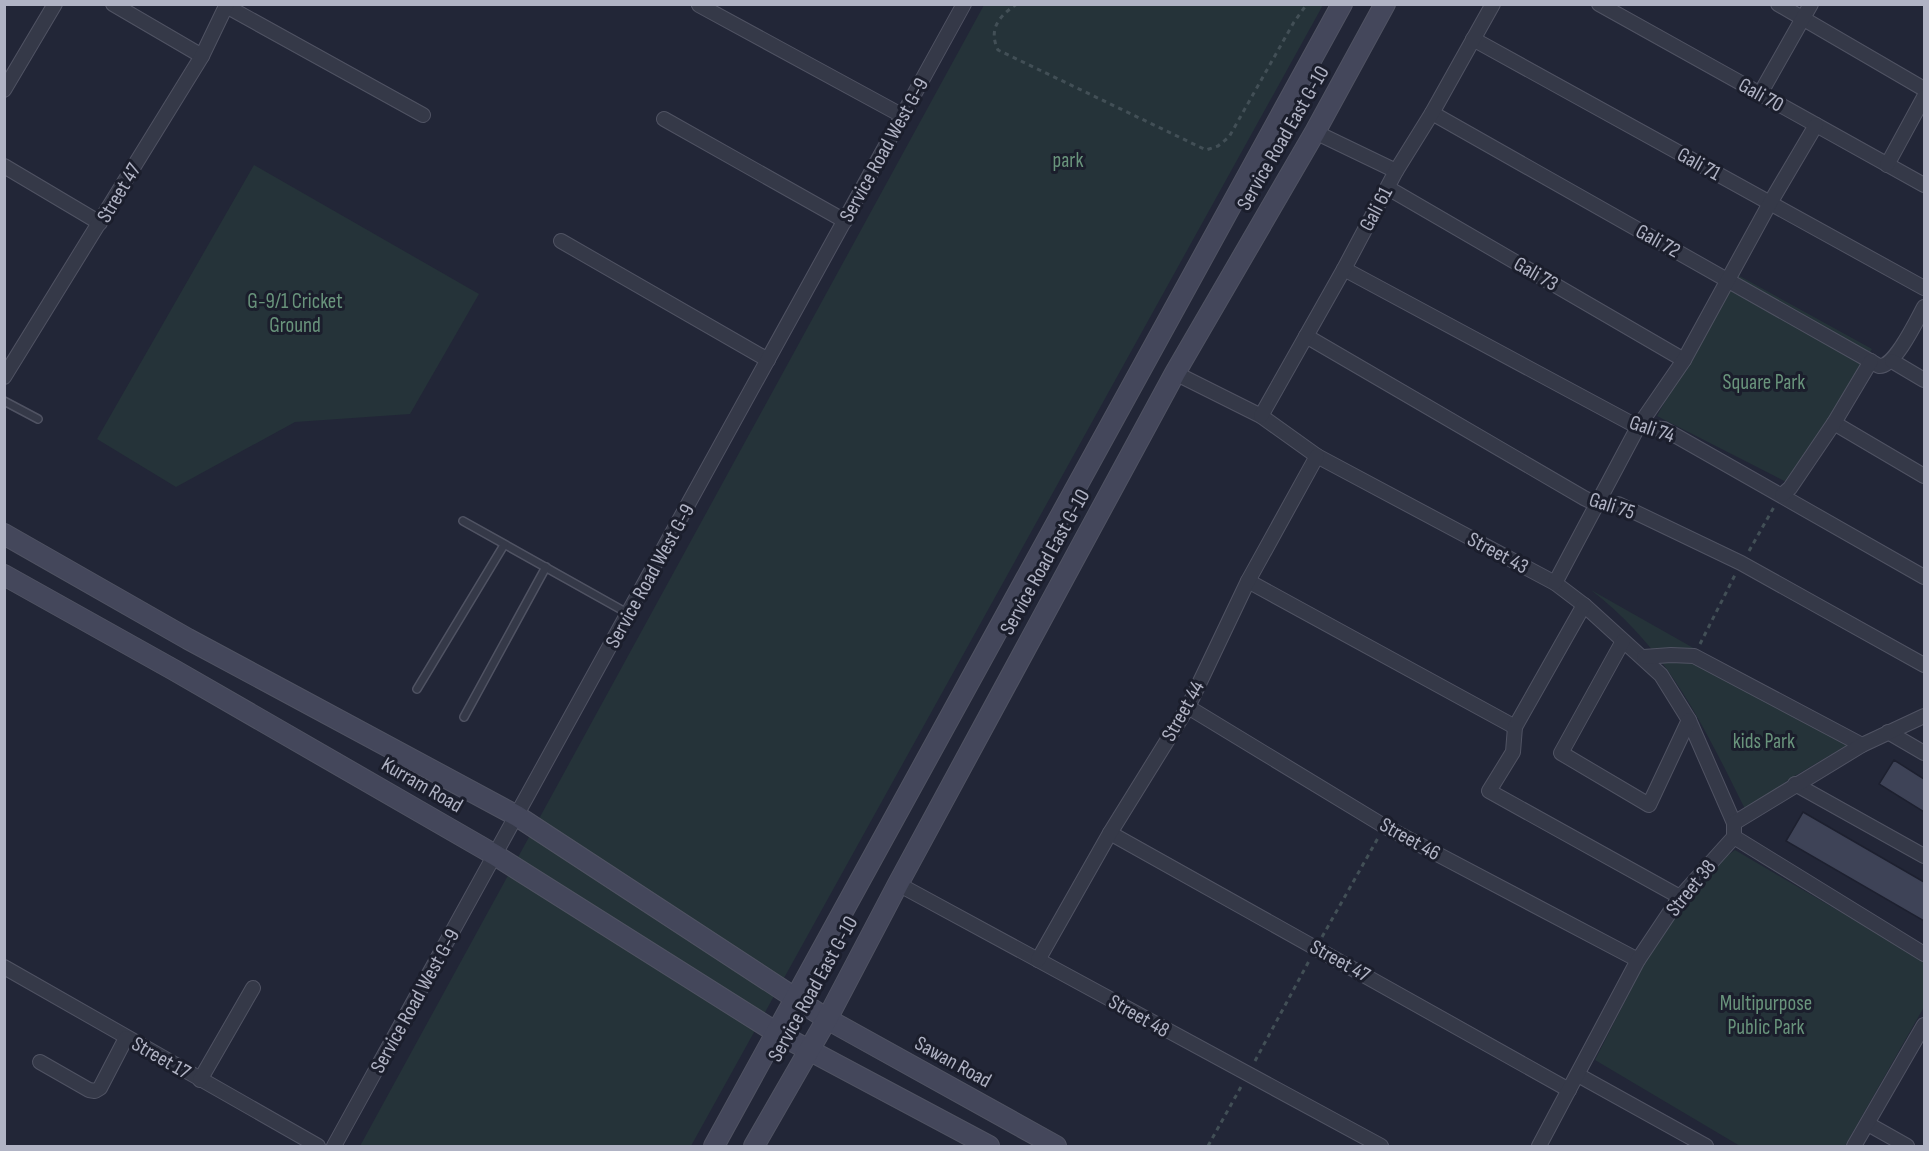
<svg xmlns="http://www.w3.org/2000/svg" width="1929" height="1151" font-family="'Sofia Sans Condensed',sans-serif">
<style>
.green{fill:#253339}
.building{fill:#3e4357;stroke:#1d202f;stroke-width:1.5}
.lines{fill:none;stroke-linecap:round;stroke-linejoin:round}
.service-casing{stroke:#505363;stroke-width:10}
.minor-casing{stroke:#505363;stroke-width:16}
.secondary-casing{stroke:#505363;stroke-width:22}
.path{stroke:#424f56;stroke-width:3;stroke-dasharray:4.5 4.5;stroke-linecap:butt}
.service{stroke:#353948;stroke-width:7}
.minor{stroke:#353948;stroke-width:14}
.secondary{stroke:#44475b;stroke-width:20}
.labels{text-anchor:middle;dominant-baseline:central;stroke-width:6;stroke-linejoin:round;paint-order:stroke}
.street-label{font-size:21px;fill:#b0b3c4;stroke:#1b1e2c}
.park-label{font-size:21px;fill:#69947c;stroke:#1b1e2c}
</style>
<rect width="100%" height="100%" fill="#222637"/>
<!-- green -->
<g class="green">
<path d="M984 5H1323L691 1146H360Z"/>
<path d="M254 165 479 294 410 414 295 422 176 487 97 439Z"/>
<path d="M1736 274 1872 349 1794 486 1657 416Z"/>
<path d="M1591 590 1856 740 1788 780 1748 815C1705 729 1670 651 1591 590Z"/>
<path d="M1735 850 1924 961V1007L1845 1146H1740L1595 1060 1645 962 1674 918 1724 858Z"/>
</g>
<!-- building -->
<g class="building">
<path d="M1894 760 1924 779V812L1879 784Z"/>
<path d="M1803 812 1924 882V921L1786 841Z"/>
</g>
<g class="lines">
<defs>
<g id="service">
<path d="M4 401 38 419"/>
<path d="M463 521 629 614"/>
<path d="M417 689 504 545"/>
<path d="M464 717 546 567"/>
</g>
<g id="minor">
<path d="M113 4 202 56"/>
<path d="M1599 4 1924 185"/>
<path d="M1778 4 1924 89"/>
<path d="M699 5 903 116"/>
<path d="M226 6 423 115"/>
<path d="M1473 39 1924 288"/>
<path d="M4 90 55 4"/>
<path d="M1760 94 1811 4"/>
<path d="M1432 113 1879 366C1894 368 1917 320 1924 307"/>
<path d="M664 119 845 221"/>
<path d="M1315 132 1396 171"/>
<path d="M1887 165 1924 97"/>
<path d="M4 166 100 223"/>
<path d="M1388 188 1684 360"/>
<path d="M561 241 768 360"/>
<path d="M1344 269 1638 427 1664 429 1924 577"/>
<path d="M1306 336 1584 498 1598 505 1618 504 1741 563 1924 665"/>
<path d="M1892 361 1924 380"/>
<path d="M1175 373 1261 416 1317 456 1555 583 1584 605 1661 675 1689 720 1734 823"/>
<path d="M4 377 202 56 227 4"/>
<path d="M1261 416 1344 269 1396 171 1432 113 1493 4"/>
<path d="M1834 423 1924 476"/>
<path d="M1782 495 1790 488 1834 423 1871 361"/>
<path d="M1248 581 1515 727"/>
<path d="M1555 583 1638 427 1684 360 1770 203 1816 125"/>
<path d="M1584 605 1515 727 1513 752 1489 791 1680 897"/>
<path d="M1623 641 1561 753 1649 805 1689 720"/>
<path d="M1644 657 1671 655 1694 656 1862 745"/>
<path d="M1188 707 1384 826 1638 960"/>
<path d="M1888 732 1924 753"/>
<path d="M1795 784 1924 856"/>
<path d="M1110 833 1569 1090"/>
<path d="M1734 837 1924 954"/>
<path d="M898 884 1381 1146"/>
<path d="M1038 960 1110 833 1188 707 1248 581 1317 456"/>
<path d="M4 967 318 1146"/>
<path d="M40 1062 89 1090 95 1091 100 1088 126 1038"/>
<path d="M1578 1075 1706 1146"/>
<path d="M200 1080 253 988"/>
<path d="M1868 1124 1907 1146"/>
<path d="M334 1146 964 4"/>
<path d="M1539 1146 1638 960 1680 897 1734 837V823L1862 745 1924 716"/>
<path d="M1854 1146 1924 1025"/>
</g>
<g id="secondary">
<path d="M4 534 188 639 517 816 827 1019 1056 1146"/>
<path d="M4 575 174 670 495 855 777 1033 989 1146"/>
<path d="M714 1146 1342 4"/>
<path d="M754 1146 827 1019 898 884 1175 373 1315 132 1385 4"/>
</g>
</defs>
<!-- service casing -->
<use href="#service" class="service-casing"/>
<!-- minor casing -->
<use href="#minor" class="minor-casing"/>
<!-- secondary casing -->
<use href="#secondary" class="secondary-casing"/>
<!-- path -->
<g class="path">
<path d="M1017 4C999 16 988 29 998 50L1206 150 1218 146 1229 137 1294 22 1307 4"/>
<path d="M1749 551 1774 507"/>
<path d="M1700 644 1735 575"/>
<path d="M1322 937 1378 838"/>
<path d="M1255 1061 1309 961"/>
<path d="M1208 1146 1242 1085"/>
</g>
<!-- service -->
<use href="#service" class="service"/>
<!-- minor -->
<use href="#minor" class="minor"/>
<!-- secondary -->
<use href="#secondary" class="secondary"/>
</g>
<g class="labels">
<!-- street labels -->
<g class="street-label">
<text transform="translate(1761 95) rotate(29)">Gali 70</text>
<text transform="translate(1283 138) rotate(-60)">Service Road East G-10</text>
<text transform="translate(884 150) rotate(-61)">Service Road West G-9</text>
<text transform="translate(1699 164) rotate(29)">Gali 71</text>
<text transform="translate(119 193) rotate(-59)">Street 47</text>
<text transform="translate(1376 209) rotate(-62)">Gali 61</text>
<text transform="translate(1658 241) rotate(29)">Gali 72</text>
<text transform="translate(1536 274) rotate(30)">Gali 73</text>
<text transform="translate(1652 429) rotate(19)">Gali 74</text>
<text transform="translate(1612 506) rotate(18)">Gali 75</text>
<text transform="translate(1498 553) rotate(28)">Street 43</text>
<text transform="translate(1045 562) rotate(-61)">Service Road East G-10</text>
<text transform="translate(650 576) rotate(-61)">Service Road West G-9</text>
<text transform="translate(1183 711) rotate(-61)">Street 44</text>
<text transform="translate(422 785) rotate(30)">Kurram Road</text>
<text transform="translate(1410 839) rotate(29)">Street 46</text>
<text transform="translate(1691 888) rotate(-51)">Street 38</text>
<text transform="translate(1340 961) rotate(29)">Street 47</text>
<text transform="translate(813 989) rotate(-61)">Service Road East G-10</text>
<text transform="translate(415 1001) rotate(-61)">Service Road West G-9</text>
<text transform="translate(1139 1016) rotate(29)">Street 48</text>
<text transform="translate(161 1058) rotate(30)">Street 17</text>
<text transform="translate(953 1062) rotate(29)">Sawan Road</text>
</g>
<!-- park labels -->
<g class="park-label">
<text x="1068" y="160">park</text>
<text x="295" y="301">G-9/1 Cricket<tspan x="295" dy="24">Ground</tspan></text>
<text x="1764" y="382">Square Park</text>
<text x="1764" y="741">kids Park</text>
<text x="1766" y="1003">Multipurpose<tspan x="1766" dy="24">Public Park</tspan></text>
</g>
</g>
<!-- border -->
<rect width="1929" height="1151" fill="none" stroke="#b0b3c4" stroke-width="12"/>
</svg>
